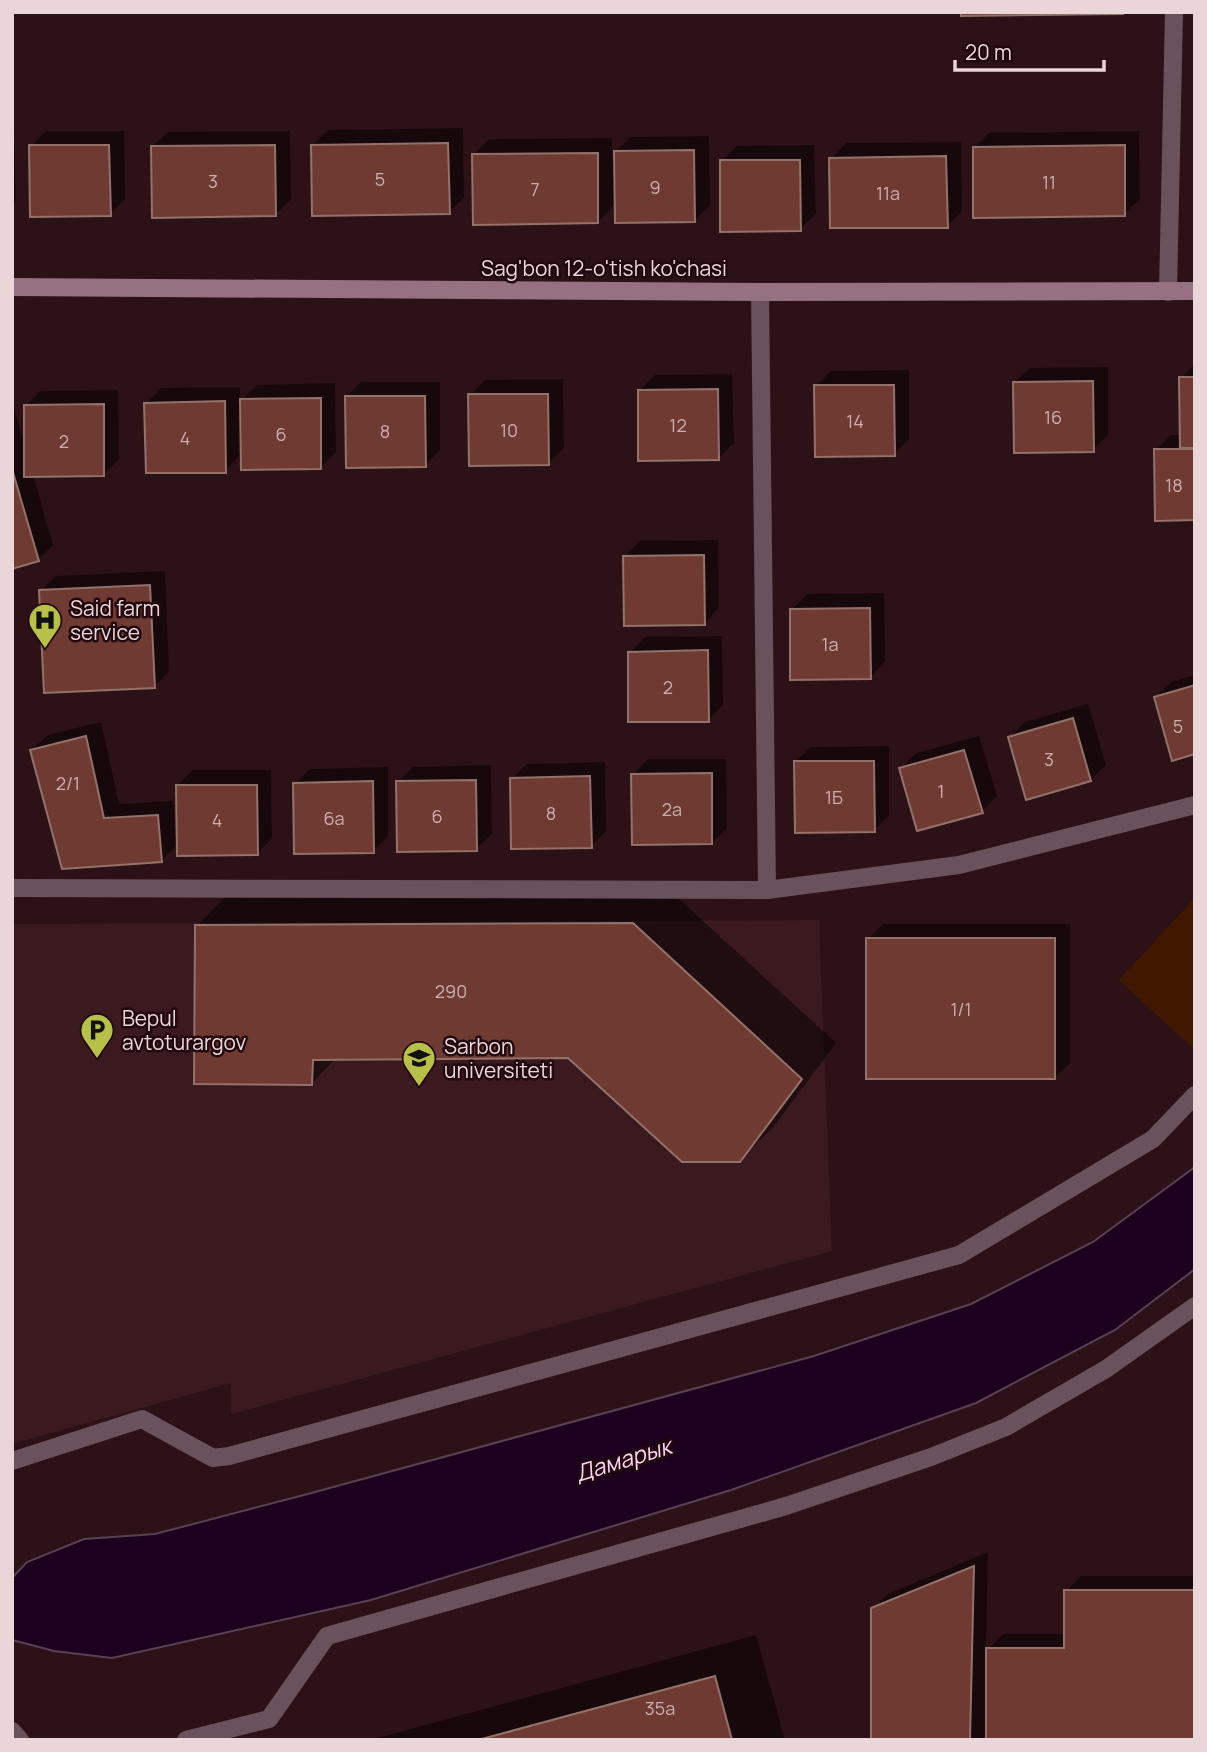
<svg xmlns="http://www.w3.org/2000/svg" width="1207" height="1752" font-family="Manrope,sans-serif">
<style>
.built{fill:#3a191f}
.green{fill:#401800}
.water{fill:#1d001d;stroke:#5a4055;stroke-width:2}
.shadow{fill:#0007}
.building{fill:#6f3a31;stroke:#93726b;stroke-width:2}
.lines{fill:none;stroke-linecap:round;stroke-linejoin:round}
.street{stroke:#6a525d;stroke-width:18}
.secondary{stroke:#967182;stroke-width:18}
.labels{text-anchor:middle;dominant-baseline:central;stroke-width:5;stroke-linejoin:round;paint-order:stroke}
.number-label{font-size:18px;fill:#cbafae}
.street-label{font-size:21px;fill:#ead6d8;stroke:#22090e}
.poi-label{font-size:21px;fill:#ead6d8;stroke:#22090e;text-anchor:start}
.water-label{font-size:23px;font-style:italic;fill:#fad3f6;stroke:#22090e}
</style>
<rect width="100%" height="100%" fill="#2c1216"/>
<!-- built -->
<path class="built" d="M819 920 832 1251 231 1414V1383L12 1444V924Z"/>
<!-- green -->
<path class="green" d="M1195 898V1050L1119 980Z"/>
<!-- water -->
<path class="water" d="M1195 1167V1269L1115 1330 976 1403 731 1490 371 1600 112 1658 54 1651 12 1640V1578L27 1562 84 1539 155 1534 304 1495 814 1356 971 1304 1093 1242Z"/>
<!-- shadow -->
<g class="shadow">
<path d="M463 128 464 197 449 213 313 145 328 130Z"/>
<path d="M12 131H14L16 200 12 203Z"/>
<path d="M46 131H124L125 199 110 214 31 146Z"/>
<path d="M290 131 291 199 276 214 152 147 168 132Z"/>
<path d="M1139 131 1140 199 1124 214 974 148 989 133Z"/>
<path d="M709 136 710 205 695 220 616 203 598 222 474 154 489 139 612 138V155L631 137Z"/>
<path d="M961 142 962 211 947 226 831 159 846 143Z"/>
<path d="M814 145 816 214 800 229 722 161 737 146Z"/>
<path d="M1195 364V518L1156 450 1171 435H1182L1181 378Z"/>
<path d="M1108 367V435L1093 450 1014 383 1030 368Z"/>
<path d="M909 370V439L894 454 816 386 831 371Z"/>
<path d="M732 374 734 443 718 458 640 390 655 375Z"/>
<path d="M563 379 564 448 548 463 470 395 485 380Z"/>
<path d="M361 382H440V450L425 465 346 397Z"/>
<path d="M335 383 336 452 321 467 242 453 225 471 146 404 161 388 240 387V402L257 385Z"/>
<path d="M118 390 119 459 104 474 33 475 53 545 38 560 12 567V402L25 445V406L41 391Z"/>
<path d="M718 540 719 608 704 624 625 556 640 541Z"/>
<path d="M165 571 169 671 154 687 41 591 56 576Z"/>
<path d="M884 593 885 662 870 678 792 609 807 594Z"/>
<path d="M722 636 723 705 708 720 630 653 645 637Z"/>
<path d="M1195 675V753L1156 697 1171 682Z"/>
<path d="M1088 704 1106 765 1090 780 1010 737 1025 722Z"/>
<path d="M101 722 119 804 173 801 176 836H179L178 785 193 770H271L272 838 257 854 179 843 162 860 64 867 32 750 48 735Z"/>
<path d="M979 736 997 796 982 811 901 769 916 753Z"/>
<path d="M889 746V815L874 830 795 762 811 747Z"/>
<path d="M648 759H726L727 828 712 843 633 775Z"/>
<path d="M605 762 606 831 591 846 512 779 527 764Z"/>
<path d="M491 765 492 834 476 849 398 782 413 767Z"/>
<path d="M388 767V836L373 851 295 784 310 769Z"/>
<path d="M668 889 836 1043 775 1125 740 1160 569 1056 336 1058 311 1084 197 926 231 891Z"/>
<path d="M883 924H1070V1063L1054 1078 868 939Z"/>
<path d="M988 1552 986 1651 1003 1634H1066V1591L1081 1576H1195V1740L985 1727V1737L981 1740H872V1609L888 1594Z"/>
<path d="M756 1635 785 1740H370Z"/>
</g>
<!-- building -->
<g class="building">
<path d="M961 12H1123V14L961 16Z"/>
<path d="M448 143 450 214 312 216 311 145Z"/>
<path d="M29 145H109L111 216 30 217Z"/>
<path d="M275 145 276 216 152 218 151 146Z"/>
<path d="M1125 145V216L973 218V147Z"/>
<path d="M694 150 695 222 615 223 614 151Z"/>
<path d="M598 153V223L473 225 472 154Z"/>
<path d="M946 156 948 228H830L829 158Z"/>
<path d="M720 160H800L801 231 720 232Z"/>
<path d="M1179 377H1195V448H1180Z"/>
<path d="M1093 381 1094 452 1014 453 1013 382Z"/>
<path d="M814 385H894L895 456 815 457Z"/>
<path d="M718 389 719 460 638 461V390Z"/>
<path d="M468 394H548L549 465 469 466Z"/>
<path d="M345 396H425L426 467 346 468Z"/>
<path d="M321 398V469L241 470 240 399Z"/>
<path d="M225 401 226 473H146L144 403Z"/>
<path d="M104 404V476L24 477V405Z"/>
<path d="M1154 449H1195V520L1155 521Z"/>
<path d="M12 469 39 561 12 569Z"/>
<path d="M704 555 705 625 624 626 623 556Z"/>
<path d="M150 585 155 688 44 693 39 590Z"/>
<path d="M870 608 871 679 790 680V609Z"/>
<path d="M708 650 709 722H628V652Z"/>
<path d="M1195 685V754L1172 761 1154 697Z"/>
<path d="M1073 718 1091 781 1026 800 1008 737Z"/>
<path d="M86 736 104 818 158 815 162 862 62 869 30 750Z"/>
<path d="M964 750 983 813 917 831 899 768Z"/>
<path d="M794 761H874L875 832 795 833Z"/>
<path d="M712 773V844L632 845 631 774Z"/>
<path d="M590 776 592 848 511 849 510 778Z"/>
<path d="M476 780 477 851 397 852 396 781Z"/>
<path d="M373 781 374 853 294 854 293 783Z"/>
<path d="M176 785H257L258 855 177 856Z"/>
<path d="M633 923 802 1079 740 1162H682L568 1058 313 1060 312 1085 194 1084 195 925Z"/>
<rect x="866" y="938" width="189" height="141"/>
<path d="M974 1566 970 1740H871V1608Z"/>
<path d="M1064 1590H1195V1740H986V1648H1064Z"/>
<path d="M715 1676 732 1740H478Z"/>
</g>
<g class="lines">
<!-- street -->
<g class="street">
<path d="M760 292 767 890"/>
<path d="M1168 292 1174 12"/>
<path d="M12 888 767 890 959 865 1195 805"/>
<path d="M12 1461 142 1419 213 1458 229 1456 959 1255 1153 1139 1195 1095"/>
<path d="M12 1731 20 1740"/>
<path d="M186 1740 269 1719 327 1636 786 1506 931 1457 1006 1427 1106 1369 1195 1306"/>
</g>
<!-- secondary -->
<path class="secondary" d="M12 287 760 292 1195 291"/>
</g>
<!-- icons -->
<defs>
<symbol id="hospital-pin" viewBox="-11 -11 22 30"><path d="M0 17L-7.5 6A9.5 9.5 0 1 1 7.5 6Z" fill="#b7c148" stroke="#22090e"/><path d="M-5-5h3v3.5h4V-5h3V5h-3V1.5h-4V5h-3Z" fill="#111"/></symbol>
<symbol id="parking-pin" viewBox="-11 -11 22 30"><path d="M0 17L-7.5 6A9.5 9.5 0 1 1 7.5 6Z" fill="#b7c148" stroke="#22090e"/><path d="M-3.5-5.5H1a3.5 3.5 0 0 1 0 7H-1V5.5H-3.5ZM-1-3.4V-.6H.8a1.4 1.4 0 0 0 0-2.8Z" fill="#111"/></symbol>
<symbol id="university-pin" viewBox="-11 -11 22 30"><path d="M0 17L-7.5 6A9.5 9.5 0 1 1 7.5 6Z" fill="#b7c148" stroke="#22090e"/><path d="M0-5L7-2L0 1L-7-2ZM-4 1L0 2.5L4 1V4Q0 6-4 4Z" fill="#111"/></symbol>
</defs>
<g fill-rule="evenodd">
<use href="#hospital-pin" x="26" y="601" width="38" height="52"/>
<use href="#parking-pin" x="78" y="1011" width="38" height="52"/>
<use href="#university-pin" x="400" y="1039" width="38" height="52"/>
</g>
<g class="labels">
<!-- number labels -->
<g class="number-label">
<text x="380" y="179">5</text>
<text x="213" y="181">3</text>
<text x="1049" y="182">11</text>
<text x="655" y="187">9</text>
<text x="535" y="189">7</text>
<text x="888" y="193">11a</text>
<text x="1053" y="417">16</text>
<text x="855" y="421">14</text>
<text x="678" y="425">12</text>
<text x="509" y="430">10</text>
<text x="385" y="431">8</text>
<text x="281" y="434">6</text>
<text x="185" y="438">4</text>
<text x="64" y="441">2</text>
<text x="1174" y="485">18</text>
<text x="830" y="644">1a</text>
<text x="668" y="687">2</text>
<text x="1178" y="726">5</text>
<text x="1049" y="759">3</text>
<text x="68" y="783">2/1</text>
<text x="941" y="791">1</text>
<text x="834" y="797">1Б</text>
<text x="672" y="809">2a</text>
<text x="551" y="813">8</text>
<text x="437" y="816">6</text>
<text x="334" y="818">6a</text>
<text x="217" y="820">4</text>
<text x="451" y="991">290</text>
<text x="961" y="1009">1/1</text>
<text x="660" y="1708">35a</text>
</g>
<!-- street labels -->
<g class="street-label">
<text x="604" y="268">Sag'bon 12-o'tish ko'chasi</text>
</g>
<!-- poi labels -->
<g class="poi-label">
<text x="70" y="608">Said farm<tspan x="70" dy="24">service</tspan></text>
<text x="122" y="1018">Bepul<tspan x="122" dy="24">avtoturargov</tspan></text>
<text x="444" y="1046">Sarbon<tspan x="444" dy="24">universiteti</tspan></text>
</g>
<!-- water labels -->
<g class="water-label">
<text transform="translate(623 1459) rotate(-17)">Дамарык</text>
</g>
</g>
<!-- border -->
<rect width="1207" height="1752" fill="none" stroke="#ead6d8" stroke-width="28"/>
<!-- scale -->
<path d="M955 60v10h149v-10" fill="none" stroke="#ead6d8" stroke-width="3.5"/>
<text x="965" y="60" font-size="21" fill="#ead6d8" stroke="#22090e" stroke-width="5" paint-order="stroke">20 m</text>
</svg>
